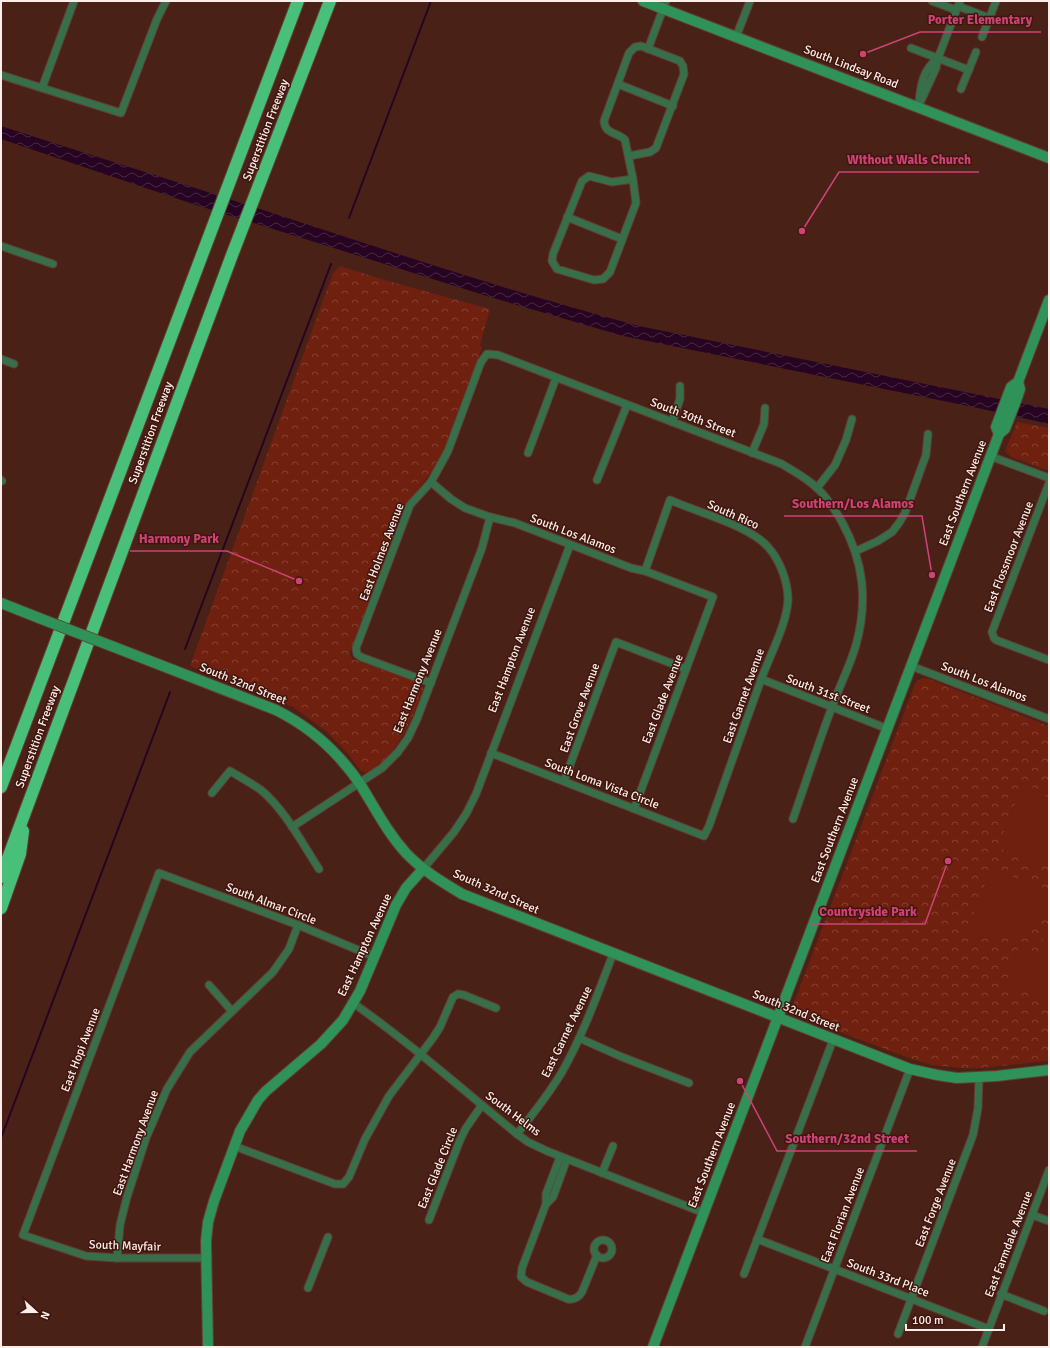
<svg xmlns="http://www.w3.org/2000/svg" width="1050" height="1348" font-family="Signika,sans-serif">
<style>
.park{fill:url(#park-crowns)}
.pitch{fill:#6f200e}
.water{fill:url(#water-waves)}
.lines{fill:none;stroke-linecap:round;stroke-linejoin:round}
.stream{stroke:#280423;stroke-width:2}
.street-casing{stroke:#633e34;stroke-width:9}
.secondary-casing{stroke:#633e34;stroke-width:12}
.highway-casing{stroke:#633e34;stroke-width:14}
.street{stroke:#366f4a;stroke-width:7}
.secondary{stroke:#2f9258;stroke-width:10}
.highway{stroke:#48c079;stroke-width:12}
.secondary-bridge-casing{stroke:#633e34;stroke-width:12;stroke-linecap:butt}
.secondary-bridge{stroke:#2f9258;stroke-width:10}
.labels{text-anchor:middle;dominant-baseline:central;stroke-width:3;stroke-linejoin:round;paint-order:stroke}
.street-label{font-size:12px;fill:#feede9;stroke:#3f160d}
.leader{fill:none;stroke:#ce4377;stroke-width:1.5}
.callout-dot{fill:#ce4377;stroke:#3f160d;stroke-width:1.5}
.callout-label{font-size:13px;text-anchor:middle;font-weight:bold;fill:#ce4377;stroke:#3f160d;stroke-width:3;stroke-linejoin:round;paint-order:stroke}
</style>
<defs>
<pattern id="park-crowns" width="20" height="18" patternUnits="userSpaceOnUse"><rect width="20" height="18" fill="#6f200e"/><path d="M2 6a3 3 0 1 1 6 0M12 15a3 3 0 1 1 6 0" fill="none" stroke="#854131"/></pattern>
<pattern id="water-waves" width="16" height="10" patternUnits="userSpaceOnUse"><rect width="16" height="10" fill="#280423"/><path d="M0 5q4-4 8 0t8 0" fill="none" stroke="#482943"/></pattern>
</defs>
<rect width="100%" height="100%" fill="#4a2117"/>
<!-- park -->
<g class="park">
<path d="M340 266 388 281 490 309 480 345 482 348 442 455C432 476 414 491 403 510L350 652V656L353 659 417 682 423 687V691C412 718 405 739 384 760 379 765 373 771 367 773L361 771 348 754 327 732 293 707 276 700 190 666 333 273Z"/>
<path d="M1017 422 1049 428V471L1011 457 1005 451Z"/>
<path d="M923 678 929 679 1049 726V1061L981 1068H962L931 1065 906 1057 800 1017C791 1012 793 1005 796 997L915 684 917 681Z"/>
</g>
<!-- pitch -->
<g class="pitch">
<path d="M1023 783 1040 791 1049 798V867L1002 849 1000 843 1001 840Z"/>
<path d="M991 870H997L999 872 1049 890C1049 894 1050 900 1048 905 1041 927 1012 940 990 938 982 937 974 934 966 931L981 897 989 872Z"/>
<path d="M1049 924V954L1039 950Z"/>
<path d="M1019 946 1049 957V1000L1005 985Z"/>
</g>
<!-- water -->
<path class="water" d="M1 126C86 154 172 180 257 208 383 249 510 292 639 326L1049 409V424L978 408 623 336 490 297 190 203 1 139Z"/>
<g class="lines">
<!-- stream -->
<g class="stream">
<path d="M349 218 431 1"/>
<path d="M185 649 331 264"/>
<path d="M1 1138 170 692"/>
</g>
<defs>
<g id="street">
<path d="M932 1 956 10"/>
<path d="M958 6 989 18"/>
<path d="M736 37 750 1"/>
<path d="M982 37 996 1"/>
<path d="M911 48 969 70"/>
<path d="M648 49 666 1"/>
<path d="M1 75 121 113 157 19 166 1"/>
<path d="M618 84 673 106"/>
<path d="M42 88 74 1"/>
<path d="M961 89 976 52"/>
<path d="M919 102C921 83 923 70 938 58"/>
<path d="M918 107 936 68 938 58 960 1"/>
<path d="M629 156 650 152 656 148 684 74 683 66 680 61 641 46 635 47 629 53 604 121C605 135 618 132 625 140L633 179 636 203 610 272 603 279 594 280 557 269 552 261 553 254 582 181 589 176 612 182 633 179"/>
<path d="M567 217 622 239"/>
<path d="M1 246 53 264"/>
<path d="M1 359 14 364"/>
<path d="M672 422 680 399V386"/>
<path d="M528 453 556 378"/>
<path d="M752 453 764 424 765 408"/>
<path d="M990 456 1049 478"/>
<path d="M1 480 2 481"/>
<path d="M597 480 627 405"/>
<path d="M431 482 451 499 465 508 490 517 515 523 631 568 645 571 713 597 634 809"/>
<path d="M1049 483 992 632 994 638 996 640 1049 660"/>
<path d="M817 488 835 465 846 440 852 419"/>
<path d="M856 551 878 541 892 532 899 523 905 513 926 455 928 434"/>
<path d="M911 666 1049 719"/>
<path d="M761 679 888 729"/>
<path d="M431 683 361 657 357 654 356 648 410 505 431 482 448 451 481 362 487 354 498 355 782 464C793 471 807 478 817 488 827 497 835 510 842 522 864 562 868 601 856 645 850 666 839 687 832 707 818 744 806 782 793 819"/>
<path d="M491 753 704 836 709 826C726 778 743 729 761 680 769 657 787 624 788 600 788 582 780 560 768 547 750 526 697 512 670 500L645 571"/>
<path d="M564 781 616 642 686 669"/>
<path d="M212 793 230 771C240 777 251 783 261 790 285 810 302 843 319 869"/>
<path d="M292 827 382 768 398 752 408 738 417 719 482 548 490 517"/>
<path d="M423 869 454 832 466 814 476 794 570 545"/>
<path d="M209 985 231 1010"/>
<path d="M353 1003C410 1043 463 1090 517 1134L528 1142 547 1151 704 1213"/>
<path d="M579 1038 622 1057 689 1083"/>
<path d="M517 1134C533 1114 549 1094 562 1072 583 1035 598 993 613 954"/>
<path d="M234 1146 335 1184H343L349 1177 365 1139 389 1096 433 1038 440 1027 453 997 458 994 464 995 496 1008"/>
<path d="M567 1159 553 1197 546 1204 522 1268 521 1277 527 1282 568 1299C575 1300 579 1297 582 1292L597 1255"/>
<path d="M602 1173 613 1146"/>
<path d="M546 1204V1194L560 1157"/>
<path d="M1032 1215 1049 1221"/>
<path d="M429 1220 460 1140 466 1128 482 1105"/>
<path d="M757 1239 989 1329"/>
<circle cx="603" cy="1249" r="9"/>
<path d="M117 1258 120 1225 127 1197 146 1138 167 1089 190 1052 273 972 289 949 298 925"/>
<path d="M206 1258H117L86 1256 23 1235 159 873 298 925 375 957"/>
<path d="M744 1274 833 1040"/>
<path d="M308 1288 328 1237"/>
<path d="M1001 1294 1044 1311"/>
<path d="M898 1334 973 1135 978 1108 979 1077"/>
<path d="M805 1347 910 1069"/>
<path d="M982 1347 1049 1170"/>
</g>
<g id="secondary">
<path d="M643 1 1049 158"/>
<path d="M999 434 996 427 1011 387 1018 382 1049 300"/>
<path d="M1 603 39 618"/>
<path d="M114 647 276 710C310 727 339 753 360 784 375 808 387 832 406 853 422 870 442 882 462 894L910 1069 937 1075 957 1078 997 1076 1049 1070"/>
<path d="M208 1347 206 1241 208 1222 214 1201 240 1131 258 1100 266 1091 321 1044 343 1020 360 991 396 905 406 888 423 869"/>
<path d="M653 1347 999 434 1005 429 1017 398 1020 389 1018 382"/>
</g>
<g id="highway">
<path d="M1 787 298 1"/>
<path d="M1 877 232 255 330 1"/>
<path d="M1 908 20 854 23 831"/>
</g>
</defs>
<!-- street casing -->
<use href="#street" class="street-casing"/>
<!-- secondary casing -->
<use href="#secondary" class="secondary-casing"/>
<!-- highway casing -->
<use href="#highway" class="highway-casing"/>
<!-- street -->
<use href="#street" class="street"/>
<!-- secondary -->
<use href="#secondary" class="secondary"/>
<!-- highway -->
<use href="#highway" class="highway"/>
<defs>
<path id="secondary-bridge" d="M39 618 114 647"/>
</defs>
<!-- secondary-bridge casing -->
<use href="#secondary-bridge" class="secondary-bridge-casing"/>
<!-- secondary-bridge -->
<use href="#secondary-bridge" class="secondary-bridge"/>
</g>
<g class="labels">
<!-- street labels -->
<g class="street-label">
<text transform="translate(851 67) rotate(21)">South Lindsay Road</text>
<text transform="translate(266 130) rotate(-69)">Superstition Freeway</text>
<text transform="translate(693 418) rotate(21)">South 30th Street</text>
<text transform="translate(151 433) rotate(-70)">Superstition Freeway</text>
<text transform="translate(963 493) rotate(-69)">East Southern Avenue</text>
<text transform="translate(733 515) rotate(24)">South Rico</text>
<text transform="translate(573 534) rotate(21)">South Los Alamos</text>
<text transform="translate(382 552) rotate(-69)">East Holmes Avenue</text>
<text transform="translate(1009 557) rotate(-69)">East Flossmoor Avenue</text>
<text transform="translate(512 660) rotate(-69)">East Hampton Avenue</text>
<text transform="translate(418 681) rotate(-68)">East Harmony Avenue</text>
<text transform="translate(984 682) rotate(21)">South Los Alamos</text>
<text transform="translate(243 684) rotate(22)">South 32nd Street</text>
<text transform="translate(828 694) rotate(21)">South 31st Street</text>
<text transform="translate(744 696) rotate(-70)">East Garnet Avenue</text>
<text transform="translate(663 699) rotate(-69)">East Glade Avenue</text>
<text transform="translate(580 708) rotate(-70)">East Grove Avenue</text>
<text transform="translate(38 737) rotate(-70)">Superstition Freeway</text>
<text transform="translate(602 784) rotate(21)">South Loma Vista Circle</text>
<text transform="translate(835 830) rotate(-69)">East Southern Avenue</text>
<text transform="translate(496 892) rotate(24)">South 32nd Street</text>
<text transform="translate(271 904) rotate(21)">South Almar Circle</text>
<text transform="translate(365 945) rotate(-65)">East Hampton Avenue</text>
<text transform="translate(796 1011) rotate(22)">South 32nd Street</text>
<text transform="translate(567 1032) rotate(-64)">East Garnet Avenue</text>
<text transform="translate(81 1050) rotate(-69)">East Hopi Avenue</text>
<text transform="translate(513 1114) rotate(37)">South Helms</text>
<text transform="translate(136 1143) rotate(-70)">East Harmony Avenue</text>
<text transform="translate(712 1155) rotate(-69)">East Southern Avenue</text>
<text transform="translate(438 1168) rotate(-68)">East Glade Circle</text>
<text transform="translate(936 1203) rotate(-69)">East Forge Avenue</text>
<text transform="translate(843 1215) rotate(-69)">East Florian Avenue</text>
<text transform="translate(1009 1244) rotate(-69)">East Farmdale Avenue</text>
<text transform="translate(125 1246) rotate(2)">South Mayfair</text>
<text transform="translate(888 1278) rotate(21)">South 33rd Place</text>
</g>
</g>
<!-- callouts -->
<path class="leader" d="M863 54L920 32H1041M802 231L839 172H979M932 575L922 516H784M299 581L227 551H130M948 861L925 924H811M740 1081L777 1151H917"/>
<g class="callout-dot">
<circle cx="863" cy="54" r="4"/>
<circle cx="802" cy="231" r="4"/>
<circle cx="932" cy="575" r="4"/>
<circle cx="299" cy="581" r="4"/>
<circle cx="948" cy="861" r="4"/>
<circle cx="740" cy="1081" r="4"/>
</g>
<g class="callout-label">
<text x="980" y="24">Porter Elementary</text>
<text x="909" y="164">Without Walls Church</text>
<text x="853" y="508">Southern/Los Alamos</text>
<text x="179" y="543">Harmony Park</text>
<text x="868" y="916">Countryside Park</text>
<text x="847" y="1143">Southern/32nd Street</text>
</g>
<!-- border -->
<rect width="1050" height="1348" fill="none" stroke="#feede9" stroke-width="4"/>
<!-- north arrow -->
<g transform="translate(36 1312) rotate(111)" stroke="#3f160d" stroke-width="3" paint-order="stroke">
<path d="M0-3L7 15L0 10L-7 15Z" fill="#feede9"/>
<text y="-6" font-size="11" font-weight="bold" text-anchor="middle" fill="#feede9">N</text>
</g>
<!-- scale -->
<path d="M906 1324v6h98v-6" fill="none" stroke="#feede9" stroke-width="2"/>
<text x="912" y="1324" font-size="12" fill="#feede9" stroke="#3f160d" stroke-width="3" paint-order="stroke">100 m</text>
</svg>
